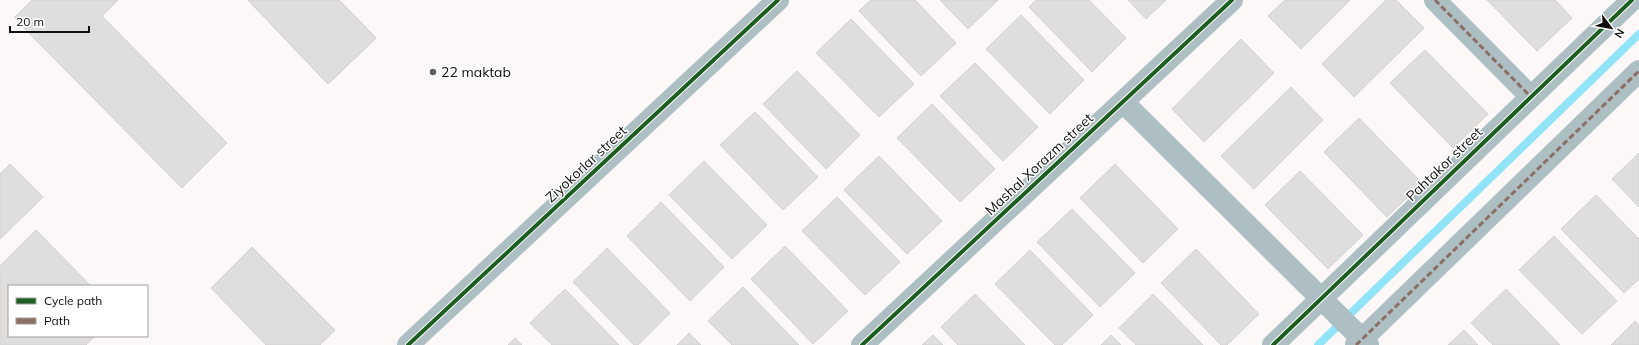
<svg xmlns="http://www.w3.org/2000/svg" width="1639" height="345" font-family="Mulish,sans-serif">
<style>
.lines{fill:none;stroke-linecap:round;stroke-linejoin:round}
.stream{stroke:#91e3f7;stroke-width:8}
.building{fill:#e0dedd;stroke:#d3d0cf}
.minor{stroke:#adbfc3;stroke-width:22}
.quiet{stroke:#8d6e63;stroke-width:3;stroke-dasharray:6 3;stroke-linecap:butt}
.cycleway-casing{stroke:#fff;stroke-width:6}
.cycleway{stroke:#1b5e20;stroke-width:4}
.poi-dot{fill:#62605f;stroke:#fff;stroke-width:1.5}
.labels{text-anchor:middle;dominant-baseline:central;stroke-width:3;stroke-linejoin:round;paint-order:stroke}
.poi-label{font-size:14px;fill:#100e0d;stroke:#fff;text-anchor:start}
.street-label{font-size:14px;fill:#100e0d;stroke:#fff}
</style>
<rect width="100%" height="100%" fill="#fbf8f7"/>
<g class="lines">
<!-- stream -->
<path class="stream" d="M1318 345 1639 34"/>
</g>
<!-- building -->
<g class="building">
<path d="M32 0H118L102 16 227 143 182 188 14 18Z"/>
<path d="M248 0H339L376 38 328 84Z"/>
<path d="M248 0H339L376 38 328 84Z"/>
<path d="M871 0H915L956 43 921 76 859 11Z"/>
<path d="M940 0H998L968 29Z"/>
<path d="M1036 0H1089L1126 38 1092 72 1029 7Z"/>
<path d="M1128 0H1166L1146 19Z"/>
<path d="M1285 0H1350L1301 49 1268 16Z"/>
<path d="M1386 0H1396L1424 28 1354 97 1322 64Z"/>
<path d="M1487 0H1555L1572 18 1537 51Z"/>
<path d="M1021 15 1084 80 1050 114 986 49Z"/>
<path d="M851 19 914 84 879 117 816 53Z"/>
<path d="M1241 39 1274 73 1204 142 1172 109Z"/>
<path d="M1425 50 1488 114 1453 148 1390 83Z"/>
<path d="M975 63 1038 127 1003 161 940 96Z"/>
<path d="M797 71 860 135 826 169 763 104Z"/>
<path d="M1291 87 1323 120 1254 189 1221 156Z"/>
<path d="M932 104 995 169 960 202 897 138Z"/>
<path d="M755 112 818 177 783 210 720 145Z"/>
<path d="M1359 118 1422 183 1387 217 1324 152Z"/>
<path d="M1639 153V207L1612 179Z"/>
<path d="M879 156 942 221 907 254 844 190Z"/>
<path d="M704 161 767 225 732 259 669 195Z"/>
<path d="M10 164 43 197 0 239V174Z"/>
<path d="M1115 164 1178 229 1143 263 1080 198Z"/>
<path d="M1300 171 1363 235 1328 269 1265 205Z"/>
<path d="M1596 195 1639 239V279L1624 293 1561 229Z"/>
<path d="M837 197 900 262 865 295 802 231Z"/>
<path d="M661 202 724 267 690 301 627 236Z"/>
<path d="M1072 209 1135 273 1100 307 1037 242Z"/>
<path d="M36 230 91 286H9V336H95L86 345H0V266Z"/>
<path d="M1554 236 1617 301 1582 334 1519 270Z"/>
<path d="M785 246 848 311 813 344 751 279Z"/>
<path d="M252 247 335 330 320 345H266L211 288Z"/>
<path d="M607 248 670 313 638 345H634L573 282Z"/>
<path d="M1196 249 1259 314 1227 345H1221L1161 283Z"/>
<path d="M1030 250 1093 315 1062 345H1055L995 284Z"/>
<path d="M743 287 799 345H732L708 321Z"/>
<path d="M565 289 619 345H552L530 323Z"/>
<path d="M1506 289 1560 345H1493L1471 323Z"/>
<path d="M975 294 1025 345H958L941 327Z"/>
<path d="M1153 294 1203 345H1136L1119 328Z"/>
<path d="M1635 321 1639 325V345H1611Z"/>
<path d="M1464 330 1478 345H1448Z"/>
<path d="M689 333 701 345H677Z"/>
<path d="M933 335 943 345H922Z"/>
<path d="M1111 335 1121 345H1101Z"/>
<path d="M515 338 522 345H508Z"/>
</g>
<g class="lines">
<!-- minor -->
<g class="minor">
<path d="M1435 0 1530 96"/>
<path d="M1123 102 1368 345"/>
<path d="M408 345 778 0"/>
<path d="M862 345 1232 0"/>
<path d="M1273 345 1632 0"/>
<path d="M1356 345 1639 71"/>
</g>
<!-- quiet -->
<g class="quiet">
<path d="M1435 0 1530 96"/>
<path d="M1356 345 1639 71"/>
</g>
<defs>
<g id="cycleway">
<path d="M408 345 778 0"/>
<path d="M862 345 1232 0"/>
<path d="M1273 345 1632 0"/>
</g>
</defs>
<!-- cycleway casing -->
<use href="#cycleway" class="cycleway-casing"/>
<!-- cycleway -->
<use href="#cycleway" class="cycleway"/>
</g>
<!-- markers -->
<circle class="poi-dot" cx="433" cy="72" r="4"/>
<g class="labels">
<!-- poi labels -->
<g class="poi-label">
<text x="441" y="72">22 maktab</text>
</g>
<!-- street labels -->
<g class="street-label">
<text transform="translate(586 164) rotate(-43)">Ziyokorlar street</text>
<text transform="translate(1039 164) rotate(-43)">Mashal Xorazm street</text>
<text transform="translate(1444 164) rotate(-44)">Pahtakor street</text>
</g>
</g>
<!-- legend -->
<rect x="8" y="285" width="140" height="52" fill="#ffffff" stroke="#9f9f9e"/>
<rect x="16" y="298" width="20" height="6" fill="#1b5e20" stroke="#9f9f9e"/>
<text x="44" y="305" font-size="12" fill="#100e0d">Cycle path</text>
<rect x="16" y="318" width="20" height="6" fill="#8d6e63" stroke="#9f9f9e"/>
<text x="44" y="325" font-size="12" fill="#100e0d">Path</text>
<!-- north arrow -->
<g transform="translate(1611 28) rotate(122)" stroke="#ffffff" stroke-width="3" paint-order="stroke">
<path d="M0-3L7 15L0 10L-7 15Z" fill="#100e0d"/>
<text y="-6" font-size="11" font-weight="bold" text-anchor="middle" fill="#100e0d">N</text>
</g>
<!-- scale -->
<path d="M10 26v6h79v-6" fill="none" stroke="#100e0d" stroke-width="2"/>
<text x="16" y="26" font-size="12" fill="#100e0d" stroke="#ffffff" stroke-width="3" paint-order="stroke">20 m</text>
</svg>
